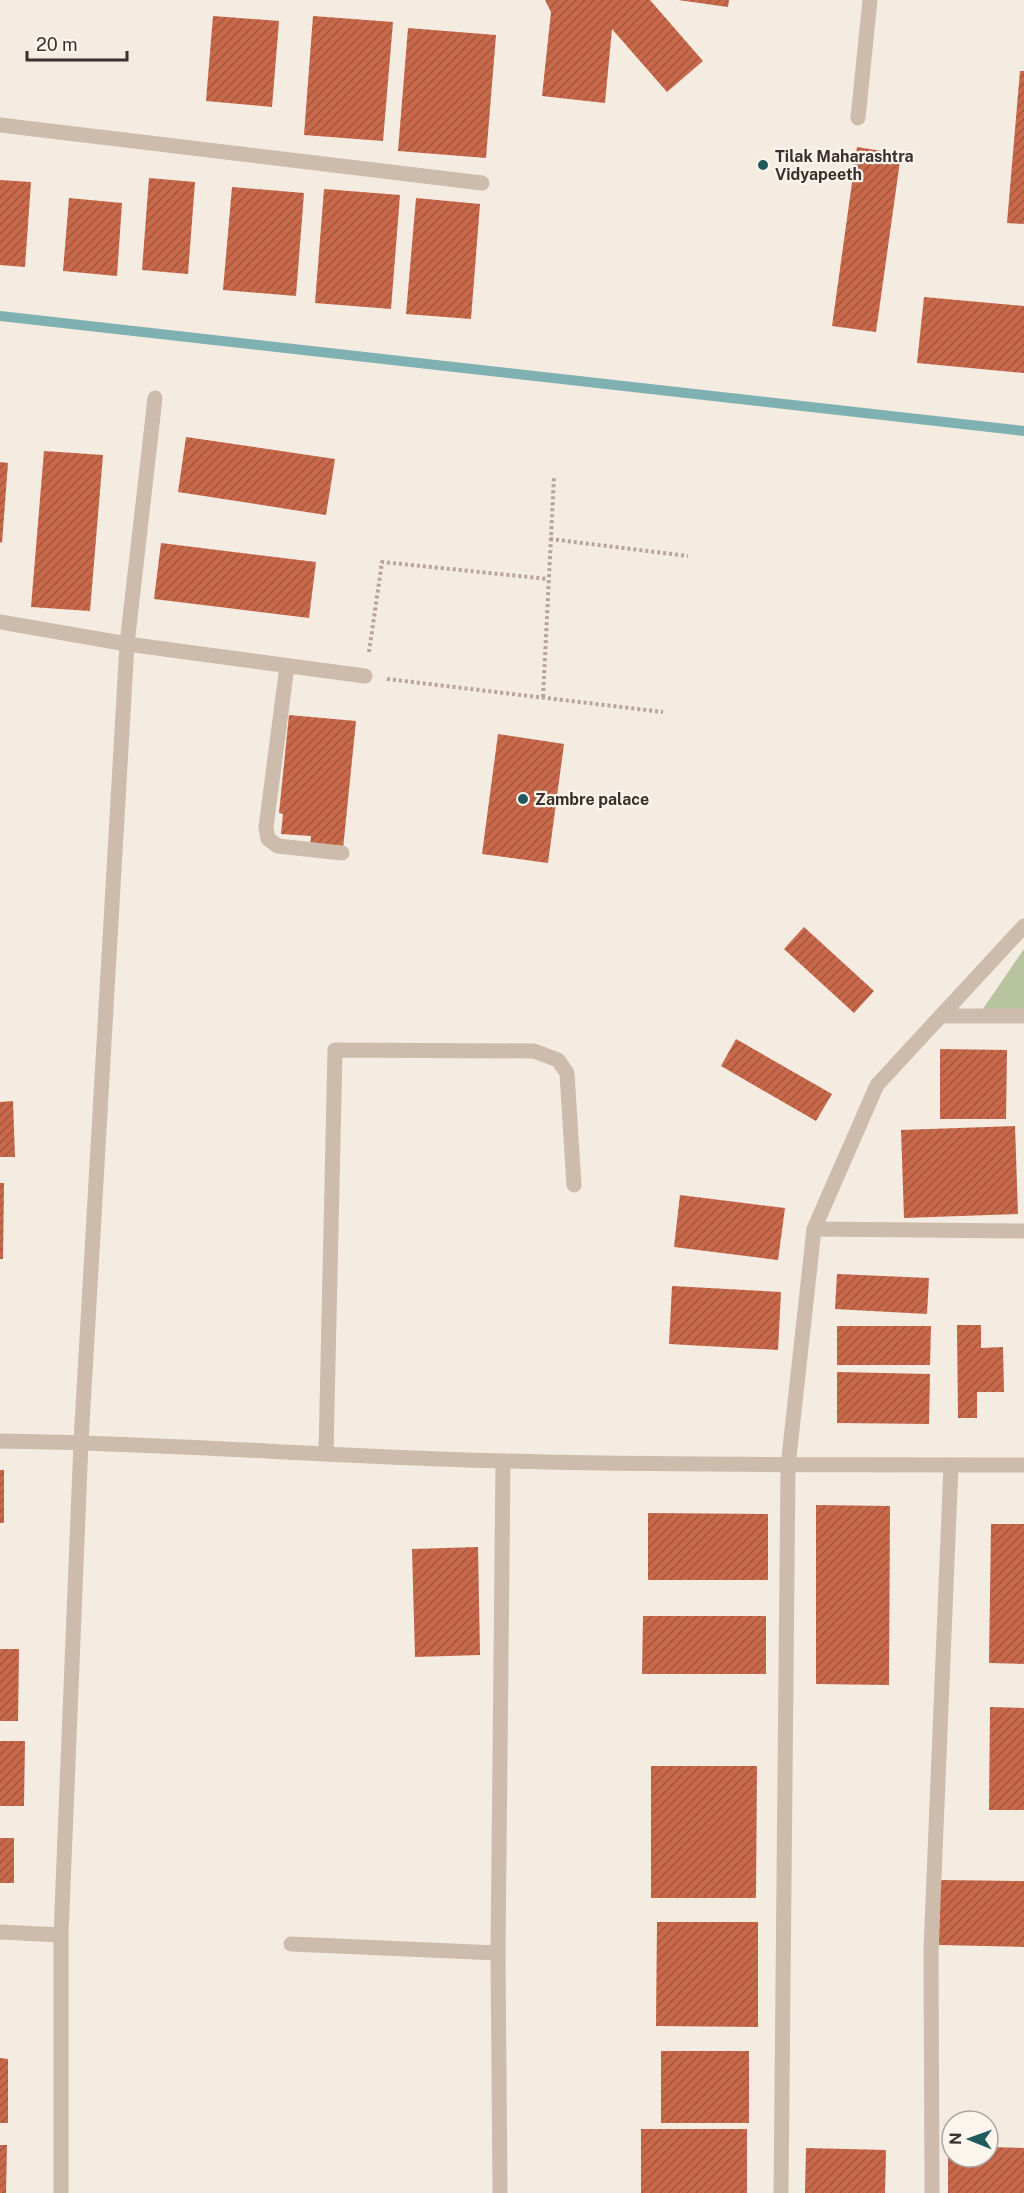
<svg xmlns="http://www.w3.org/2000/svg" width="1024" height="2193" font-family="'Public Sans',sans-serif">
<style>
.park{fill:#b8c4a0}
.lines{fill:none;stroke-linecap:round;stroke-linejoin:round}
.stream{stroke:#7fb0b2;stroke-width:10}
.building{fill:url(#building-hatch)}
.path{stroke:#b9a596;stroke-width:4;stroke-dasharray:3 3;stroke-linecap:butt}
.minor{stroke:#cdbbac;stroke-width:15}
.poi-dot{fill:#1f5a5e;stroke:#fbf5ee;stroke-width:2}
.labels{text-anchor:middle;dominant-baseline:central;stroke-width:4.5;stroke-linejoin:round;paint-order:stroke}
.poi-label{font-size:16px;font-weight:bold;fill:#3b302b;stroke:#fbf5ee;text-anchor:start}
</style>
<defs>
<pattern id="building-hatch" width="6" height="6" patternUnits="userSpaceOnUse" patternTransform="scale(1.5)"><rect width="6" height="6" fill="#c8694b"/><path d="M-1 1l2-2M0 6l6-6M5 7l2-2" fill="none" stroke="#a4573f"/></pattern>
</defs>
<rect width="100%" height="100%" fill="#f4ebe1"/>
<!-- park -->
<path class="park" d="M1024 949V1014L978 1016Z"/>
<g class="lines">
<!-- stream -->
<path class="stream" d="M0 316 1024 431"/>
</g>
<!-- building -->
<g class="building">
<path d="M545 0H650L703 61 667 92 612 29 605 103 542 96 551 12Z"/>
<path d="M678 0H729L728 7Z"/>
<path d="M213 16 279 21 272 107 206 101Z"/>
<path d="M313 16 393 22 383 141 304 135Z"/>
<path d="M408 28 496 35 486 158 398 151Z"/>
<path d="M1020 71H1024V224L1007 223Z"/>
<path d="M857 147 901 154 876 332 832 326Z"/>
<path d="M149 178 195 182 188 274 142 270Z"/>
<path d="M0 180 31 182 25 267 0 265Z"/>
<path d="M232 187 304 193 296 296 223 290Z"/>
<path d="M324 189 400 195 391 309 315 303Z"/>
<path d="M69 198 122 203 117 276 63 271Z"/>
<path d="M416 198 480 204 471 319 406 314Z"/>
<path d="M924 297 1024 306V373L917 363Z"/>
<path d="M186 437 335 459 326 515 178 492Z"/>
<path d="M44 451 103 455 90 611 31 607Z"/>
<path d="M0 462 8 463 2 543 0 542Z"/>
<path d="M161 543 316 562 309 618 154 599Z"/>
<path d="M289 715 356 721 343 849 310 846 311 836 281 834 283 814 279 813Z"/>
<path d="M498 734 564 744 548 863 482 854Z"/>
<path d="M804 927 874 991 854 1013 784 949Z"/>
<path d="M736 1039 832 1094 816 1121 721 1066Z"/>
<path d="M940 1049 1007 1050 1006 1119H940Z"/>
<path d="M13 1101 15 1157H0V1102Z"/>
<path d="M1015 1126 1018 1214 904 1218 901 1130Z"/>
<path d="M0 1183H4L3 1259H0Z"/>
<path d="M680 1195 785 1208 778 1260 674 1247Z"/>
<path d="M837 1274 929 1278 927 1314 835 1309Z"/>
<path d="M672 1286 781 1292 778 1350 669 1344Z"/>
<path d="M957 1325H981V1348L1003 1347 1004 1392H977V1418H958Z"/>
<path d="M837 1326H931L930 1365H837Z"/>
<path d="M837 1372 930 1374 929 1424 837 1423Z"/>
<rect x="0" y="1470" width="4" height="53"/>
<path d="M816 1505 890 1506 889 1685 816 1684Z"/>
<path d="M648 1513 768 1514V1580H648Z"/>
<path d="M991 1524H1024V1664L989 1663Z"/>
<path d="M478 1547 480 1655 415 1657 412 1549Z"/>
<path d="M643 1616H766V1674H642Z"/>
<path d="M0 1649H19L18 1721H0Z"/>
<path d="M990 1707 1024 1708V1810H989Z"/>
<path d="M0 1741H25L24 1806H0Z"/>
<path d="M651 1766H757L756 1898H651Z"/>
<rect x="0" y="1838" width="14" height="45"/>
<path d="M940 1880 1024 1881V1947L939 1945Z"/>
<path d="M657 1922H758V2027L656 2026Z"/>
<rect x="661" y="2051" width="88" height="72"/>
<path d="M0 2058 8 2059V2123H0Z"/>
<rect x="641" y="2129" width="106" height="64"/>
<path d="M0 2145H7L6 2193H0Z"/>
<path d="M948 2146H952V2157H988V2147L1024 2148V2193H948Z"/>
<path d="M806 2148 886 2150 885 2193H805Z"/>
</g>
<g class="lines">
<!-- path -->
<g class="path">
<path d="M550 539 688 556"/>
<path d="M369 652 382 562 548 579"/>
<path d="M387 679 663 712"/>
<path d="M543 697 554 477"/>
</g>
<!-- minor -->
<g class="minor">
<path d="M858 118 870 0"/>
<path d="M0 125 482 183"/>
<path d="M0 622 127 644 365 676"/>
<path d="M287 666 266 827 268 839 278 846 342 853"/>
<path d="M941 1016H1024"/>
<path d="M814 1229 1024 1231"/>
<path d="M0 1441C168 1443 336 1457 504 1461 677 1466 851 1464 1024 1465"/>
<path d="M326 1453 335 1050 534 1051 558 1060 567 1073 574 1185"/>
<path d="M0 1932 61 1935"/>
<path d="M291 1944 498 1953"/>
<path d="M61 2193V1935L81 1442 127 644 155 398"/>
<path d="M500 2193 498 1953 503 1461"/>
<path d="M781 2193 788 1466 814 1229 877 1085 1024 926"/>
<path d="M932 2193 931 1950 951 1465"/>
</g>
</g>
<!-- markers -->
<g class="poi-dot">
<circle cx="763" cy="165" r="6"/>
<circle cx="523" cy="799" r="6"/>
</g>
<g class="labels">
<!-- poi labels -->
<g class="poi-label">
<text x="775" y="156">Tilak Maharashtra<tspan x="775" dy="18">Vidyapeeth</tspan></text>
<text x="535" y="799">Zambre palace</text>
</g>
</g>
<!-- north arrow -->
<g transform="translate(970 2139) rotate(271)"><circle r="28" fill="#fbf5ee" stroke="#aea6a0" stroke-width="1.5"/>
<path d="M0-4.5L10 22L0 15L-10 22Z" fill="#1f5a5e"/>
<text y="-9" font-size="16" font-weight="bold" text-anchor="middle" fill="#3b302b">N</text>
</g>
<!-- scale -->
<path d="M27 51v9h100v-9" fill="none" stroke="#3b302b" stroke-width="3"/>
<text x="36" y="51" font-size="18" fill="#3b302b" stroke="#fbf5ee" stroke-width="4.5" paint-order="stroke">20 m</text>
</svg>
